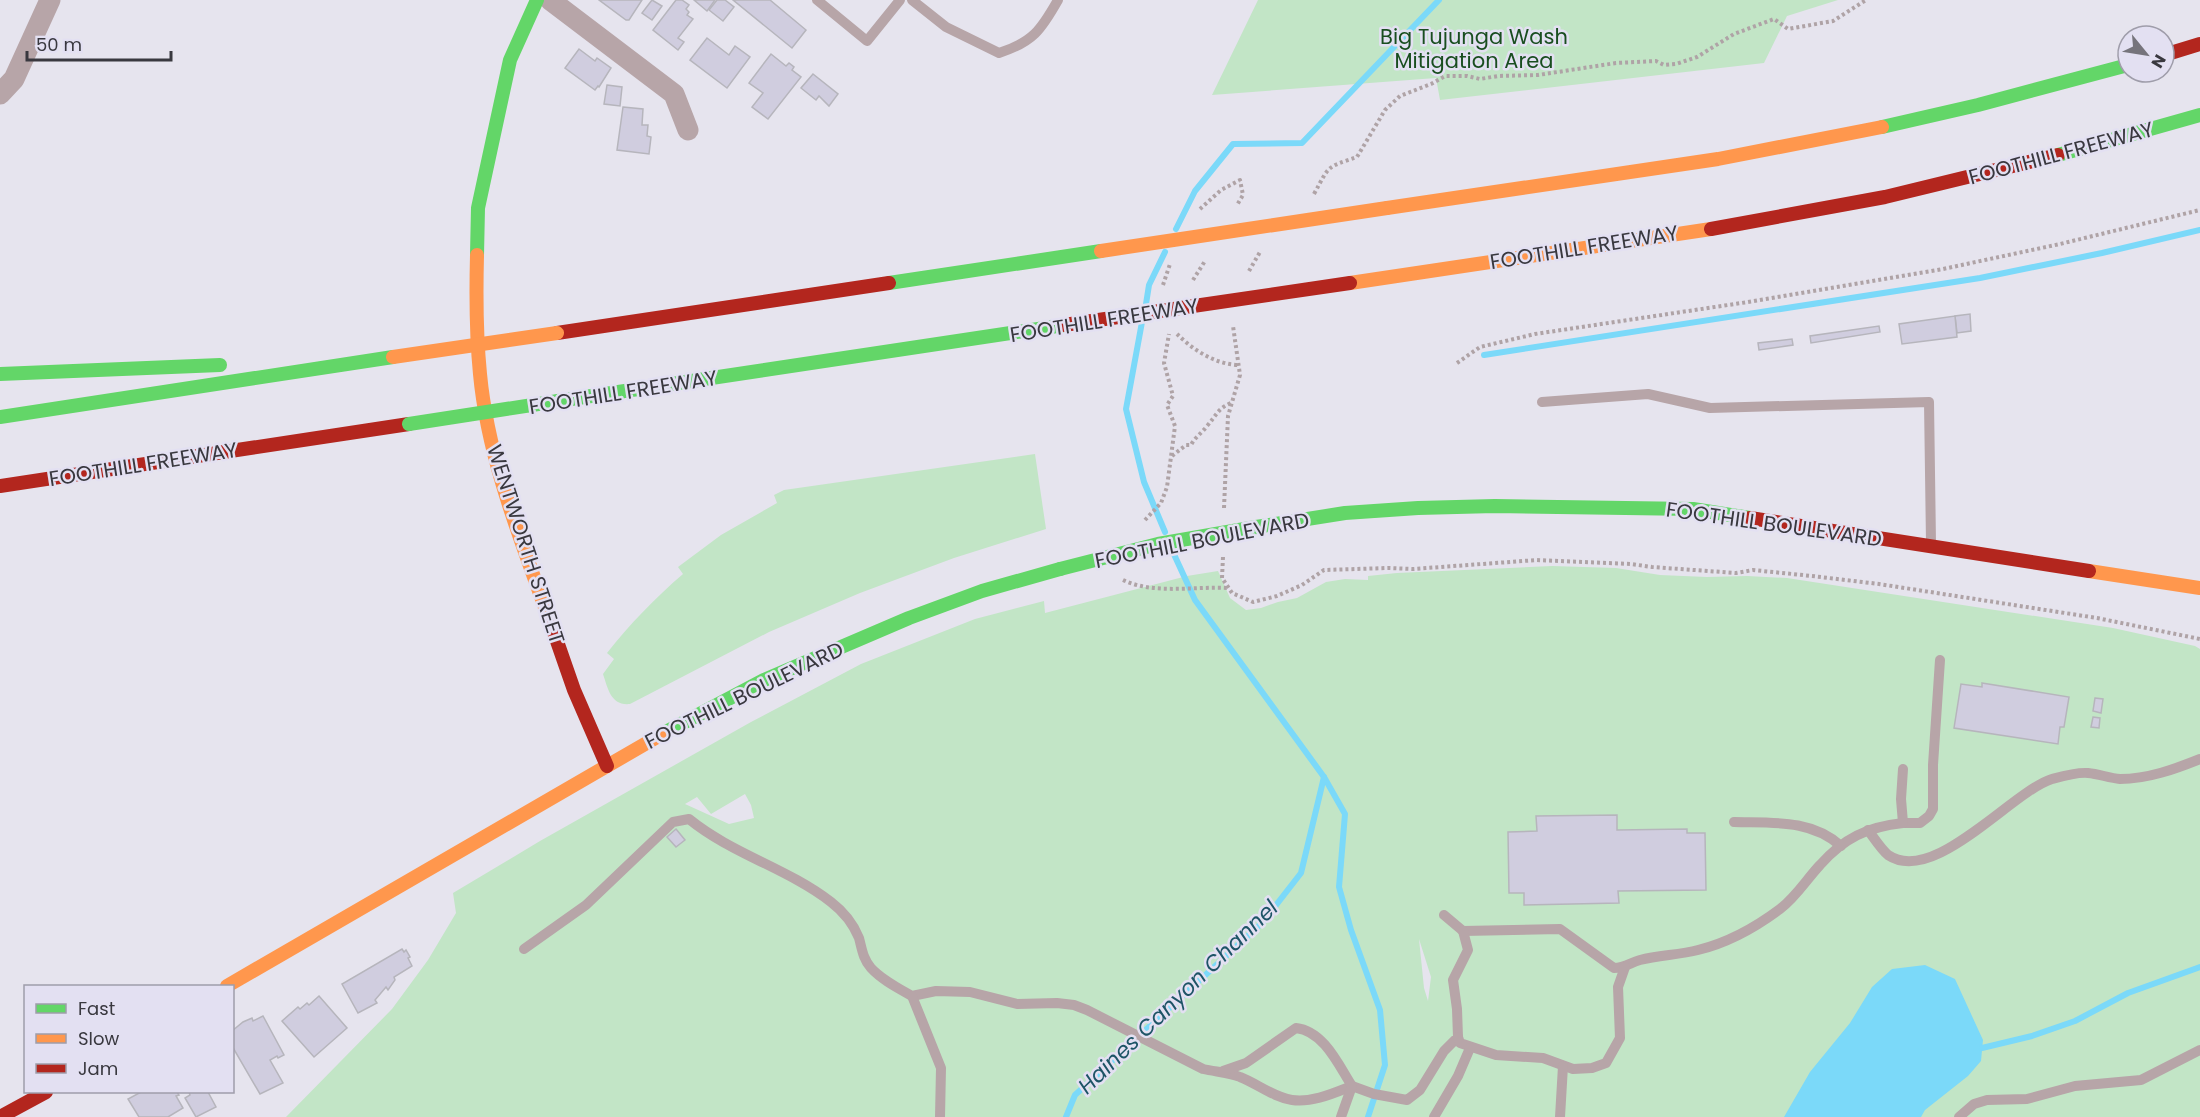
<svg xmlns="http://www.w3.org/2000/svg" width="2200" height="1117" font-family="Poppins,sans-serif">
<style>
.green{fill:#c2e5c6;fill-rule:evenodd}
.water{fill:#7bd9f9}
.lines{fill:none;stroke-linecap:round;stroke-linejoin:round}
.stream{stroke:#7bd9f9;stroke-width:6}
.building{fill:#d0cddf;stroke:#b6b5bc;stroke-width:1.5}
.path{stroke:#afa3a6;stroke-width:4;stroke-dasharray:3 3;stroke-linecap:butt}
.lane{stroke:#b7a5a8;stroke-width:10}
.street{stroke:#b7a5a8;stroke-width:21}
.fast{stroke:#63d668;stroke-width:14}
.slow{stroke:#ff974d;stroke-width:14}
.jam{stroke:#b3261e;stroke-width:14}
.fast-bridge{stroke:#63d668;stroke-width:14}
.slow-bridge{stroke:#ff974d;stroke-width:14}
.jam-bridge{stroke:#b3261e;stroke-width:14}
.labels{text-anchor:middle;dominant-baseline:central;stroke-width:5;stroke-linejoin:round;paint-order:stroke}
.park-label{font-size:21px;fill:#194e1f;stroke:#e3e0f2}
.street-label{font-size:21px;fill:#39383f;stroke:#e3e0f2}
.water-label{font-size:22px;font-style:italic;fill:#1d5466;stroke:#e3e0f2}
</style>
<rect width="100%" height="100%" fill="#e6e4ee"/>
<!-- green -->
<g class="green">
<path d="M1258 0H1838L1787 16 1764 63 1440 100 1436 78 1212 95Z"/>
<path d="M1035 454 1046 529 954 558 860 593 769 632 630 704C611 706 608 689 603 674L614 659 607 653C630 624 655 598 683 574L678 567 721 535 777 503 774 495 784 490Z"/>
<path d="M1552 566 1616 568 1660 575 1707 577 1747 576 1787 578 2113 628 2195 646 2200 649V1117H286L392 1009 428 960 456 913 453 893 540 841 751 722 861 664 975 619 1044 601 1045 613 1187 576 1218 571 1230 598 1246 610 1261 608 1278 602 1297 598 1326 582 1345 579 1368 580V576L1397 573ZM745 794 751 805 754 818 729 824 685 804 697 797 711 814ZM1419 939 1431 977 1428 1001 1424 988Z"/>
</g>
<!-- water -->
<path class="water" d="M1925 965 1955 979 1983 1040 1981 1061 1968 1076 1925 1110 1921 1117H1784L1810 1072 1850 1023 1872 987 1892 969Z"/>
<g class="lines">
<!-- stream -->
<g class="stream">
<path d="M1176 229 1195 191 1233 144 1302 143 1439 0"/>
<path d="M1146 304 1149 285 1165 252"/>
<path d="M1142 322 1126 409 1144 482 1165 532"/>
<path d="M1484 355 1980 278 2102 253 2200 230"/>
<path d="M1172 550 1195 600 1324 777 1345 814 1339 887 1351 930 1380 1010 1385 1065 1368 1117"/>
<path d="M1982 1048 2032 1036 2075 1021 2128 993 2200 967"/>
<path d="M1066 1117 1075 1095 1263 922 1301 873 1324 777"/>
</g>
</g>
<!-- building -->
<g class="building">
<path d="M599 0H642L629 20H626Z"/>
<path d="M652 0 662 6 652 20 642 13Z"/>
<path d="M676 0H682L689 5 686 9 689 12 687 15 693 19 678 38 684 42 678 50 653 30Z"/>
<path d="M694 0H715L707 11Z"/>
<path d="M717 0H725L734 7 723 21 709 10Z"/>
<path d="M733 0H770L806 30 792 48Z"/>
<path d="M707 38 729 55 735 46 750 57 727 88 690 60Z"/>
<path d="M579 49 595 61 597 58 611 68 599 87 598 86 595 90 565 68Z"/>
<path d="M771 54 786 66 789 63 794 67 792 70 801 77 768 119 752 107 763 93 749 83Z"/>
<path d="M813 74 838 94 829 106 819 96 816 100 801 88Z"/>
<path d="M607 85 622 87 620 106 604 104Z"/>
<path d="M623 107 643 109 642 125H648L647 136 651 137 649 154 617 150Z"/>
<path d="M1970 314 1971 331 1957 333 1955 316Z"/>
<path d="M1955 316 1957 337 1902 344 1899 324Z"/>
<path d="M1879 326 1880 332 1811 343 1810 336Z"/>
<path d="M1792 339 1793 345 1759 350 1758 343Z"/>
<path d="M1982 683 2069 697 2064 727H2060L2058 744 1954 728 1961 684 1982 687Z"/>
<path d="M2095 698 2103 699 2101 713 2093 711Z"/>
<path d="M2093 717 2100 718 2099 728 2091 727Z"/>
<path d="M1617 815V830L1687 829V833H1705L1706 890 1618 891 1619 903 1524 905V893H1509L1508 832 1537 831 1536 816Z"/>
<path d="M676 829 685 840 676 847 667 837Z"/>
<path d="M402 949 404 952 406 950 410 957 408 958 412 966 394 977 395 980 388 990 386 987 375 1000 377 1003 358 1013 342 984Z"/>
<path d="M319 996 347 1028 314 1057 282 1021 298 1007 300 1009 307 1003 309 1005Z"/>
<path d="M263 1016 284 1055 278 1058 277 1056 270 1060 283 1083 260 1094 232 1046V1031L243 1022 252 1018 253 1021Z"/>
<path d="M141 1092H177L179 1095 176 1096 183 1108 168 1117H139L128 1099Z"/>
<path d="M189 1092H208L216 1107 196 1117 185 1098 190 1095Z"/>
</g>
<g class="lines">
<!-- path -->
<g class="path">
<path d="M1314 194C1330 165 1325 168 1357 157L1385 110 1400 96 1431 84 1445 76H1467L1480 79 1498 76 1538 75 1616 63 1656 61 1664 65 1676 64 1697 57 1734 34 1774 19 1788 29 1833 21 1866 0"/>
<path d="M1200 209 1221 190 1240 180 1243 195 1237 205"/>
<path d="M1249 271 1260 252"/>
<path d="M1193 280 1205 261"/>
<path d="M1163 285 1170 264"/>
<path d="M1177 334C1193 350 1215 364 1238 365"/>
<path d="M1457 363 1480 347 1535 334 1748 302 1943 269 2060 244 2200 210"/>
<path d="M1172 456 1186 445H1191C1195 437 1202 433 1207 426 1216 416 1218 408 1231 403"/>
<path d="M1224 508 1228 416 1240 375 1233 326"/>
<path d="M1145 520 1161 503 1167 487 1175 426 1167 405 1173 396 1164 363 1169 334"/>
<path d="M1223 557 1222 578 1232 593 1253 602 1277 596 1302 585 1324 570 1388 568 1413 569 1537 560 1631 564 1652 567 1736 573 1753 570 1812 576 1879 584 2097 618 2200 639"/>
<path d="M1123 580C1155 595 1194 586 1228 588"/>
</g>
<!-- lane -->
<g class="lane">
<path d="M817 0 867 41 900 0"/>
<path d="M912 0 946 27 999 53C1033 42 1041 30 1058 0"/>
<path d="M1542 402 1648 394 1710 408 1929 402 1931 543"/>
<path d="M1734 822C1772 823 1811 819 1841 846"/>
<path d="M1903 823H1920L1929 816 1933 809V765L1940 660"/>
<path d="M1868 830C1874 838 1881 849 1888 855 1934 886 2011 792 2052 779 2063 776 2077 772 2088 773 2099 774 2109 778 2120 779 2148 779 2175 769 2200 759"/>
<path d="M1444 915 1463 931 1560 929 1614 968C1624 968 1630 963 1640 960 1659 955 1679 955 1698 950 1727 943 1756 927 1780 909 1796 897 1806 880 1820 865 1844 838 1867 827 1903 823L1901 799 1903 769"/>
<path d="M524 949 586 905 673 822 689 819C732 854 787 868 831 902 844 912 853 923 859 938 862 949 863 959 871 968 882 980 898 988 912 996L936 991 970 992 1017 1004 1057 1003 1074 1005 1087 1010 1203 1069C1216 1072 1228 1072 1240 1077 1258 1084 1273 1097 1292 1100 1312 1103 1334 1093 1352 1086L1374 1094 1407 1100 1420 1090 1444 1051 1458 1037 1457 1009 1453 980 1468 950 1463 931"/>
<path d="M912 996 941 1068 940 1117"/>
<path d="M1458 1037 1460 1043 1496 1055 1543 1058 1573 1069 1592 1068 1606 1063 1620 1038 1618 987 1625 967"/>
<path d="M1223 1071 1246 1063 1296 1028C1324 1031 1339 1066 1352 1086L1341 1117"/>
<path d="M1434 1117 1458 1076 1470 1048"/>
<path d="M1560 1117 1563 1066"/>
<path d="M1959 1117 1974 1104 1987 1100 2027 1099 2075 1086 2141 1080 2200 1050"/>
</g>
<!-- street -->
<g class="street">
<path d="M550 0 674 94 688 130"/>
<path d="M0 94 14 79 50 0"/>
</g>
<!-- fast -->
<g class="fast">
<path d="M1882 127 1978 105 2128 65"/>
<path d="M2058 155 2200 115"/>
<path d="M477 255 478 208 510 60 537 0"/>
<path d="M889 283 1101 251"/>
<path d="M0 374 220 365"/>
<path d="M558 401 1064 325"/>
<path d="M0 417 393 357"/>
<path d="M1256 527 1345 513 1418 508 1495 506 1693 509 1750 518"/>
<path d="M664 733 764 680 909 618 982 591 1060 569"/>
</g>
<!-- slow -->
<g class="slow">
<path d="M1387 208 1718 159 1882 127"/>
<path d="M477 255C476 294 476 334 480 374 488 460 522 543 551 624"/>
<path d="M1350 283 1711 229"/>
<path d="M2089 571 2200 588"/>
<path d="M227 986 664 733"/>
</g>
<!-- jam -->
<g class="jam">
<path d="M2164 55 2200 44"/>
<path d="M1711 229 1885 197 2058 155"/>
<path d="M557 333 889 283"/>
<path d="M0 486 409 424"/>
<path d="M1750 518 2089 571"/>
<path d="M551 624 574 690 607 766"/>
<path d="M0 1117 46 1092"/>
</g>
<!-- fast-bridge -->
<g class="fast-bridge">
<path d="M409 424 558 401"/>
<path d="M1060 569 1158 544 1256 527"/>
</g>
<!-- slow-bridge -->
<g class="slow-bridge">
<path d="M1101 251 1387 208"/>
<path d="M393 357 557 333"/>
</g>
<!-- jam-bridge -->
<path class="jam-bridge" d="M1064 325 1350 283"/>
</g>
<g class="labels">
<!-- park labels -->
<g class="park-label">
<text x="1474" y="36">Big Tujunga Wash<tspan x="1474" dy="24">Mitigation Area</tspan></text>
</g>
<!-- street labels -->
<g class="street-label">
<text transform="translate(2061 153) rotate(-15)">FOOTHILL FREEWAY</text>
<text transform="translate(1584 247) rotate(-9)">FOOTHILL FREEWAY</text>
<text transform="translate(1104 320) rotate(-9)">FOOTHILL FREEWAY</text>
<text transform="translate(623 392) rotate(-9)">FOOTHILL FREEWAY</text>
<text transform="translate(143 464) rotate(-9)">FOOTHILL FREEWAY</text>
<text transform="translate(1774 524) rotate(8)">FOOTHILL BOULEVARD</text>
<text transform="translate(1202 540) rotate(-11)">FOOTHILL BOULEVARD</text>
<text transform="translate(526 544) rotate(72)">WENTWORTH STREET</text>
<text transform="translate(744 695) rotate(-26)">FOOTHILL BOULEVARD</text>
</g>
<!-- water labels -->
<g class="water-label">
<text transform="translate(1178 997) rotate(-44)">Haines Canyon Channel</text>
</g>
</g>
<!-- legend -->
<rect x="24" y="985" width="210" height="108" fill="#e3e0f2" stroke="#9f9daa" stroke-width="1.5"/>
<rect x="36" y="1004" width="30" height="9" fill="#63d668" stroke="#9f9daa" stroke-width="1.5"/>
<text x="78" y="1015" font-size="18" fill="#39383f">Fast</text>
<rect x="36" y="1034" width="30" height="9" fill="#ff974d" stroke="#9f9daa" stroke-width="1.5"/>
<text x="78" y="1045" font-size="18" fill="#39383f">Slow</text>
<rect x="36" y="1064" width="30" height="9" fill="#b3261e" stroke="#9f9daa" stroke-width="1.5"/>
<text x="78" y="1075" font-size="18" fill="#39383f">Jam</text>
<!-- north arrow -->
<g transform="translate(2146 54) rotate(120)"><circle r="28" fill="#e3e0f2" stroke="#9f9daa" stroke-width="1.5"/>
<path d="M0-4.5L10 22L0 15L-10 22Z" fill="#76747c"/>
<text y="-9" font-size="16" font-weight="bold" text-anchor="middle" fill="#39383f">N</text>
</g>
<!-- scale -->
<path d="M27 51v9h144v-9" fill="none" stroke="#39383f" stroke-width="3"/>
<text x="36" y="51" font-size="18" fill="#39383f" stroke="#e3e0f2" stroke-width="4.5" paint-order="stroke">50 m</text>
</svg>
